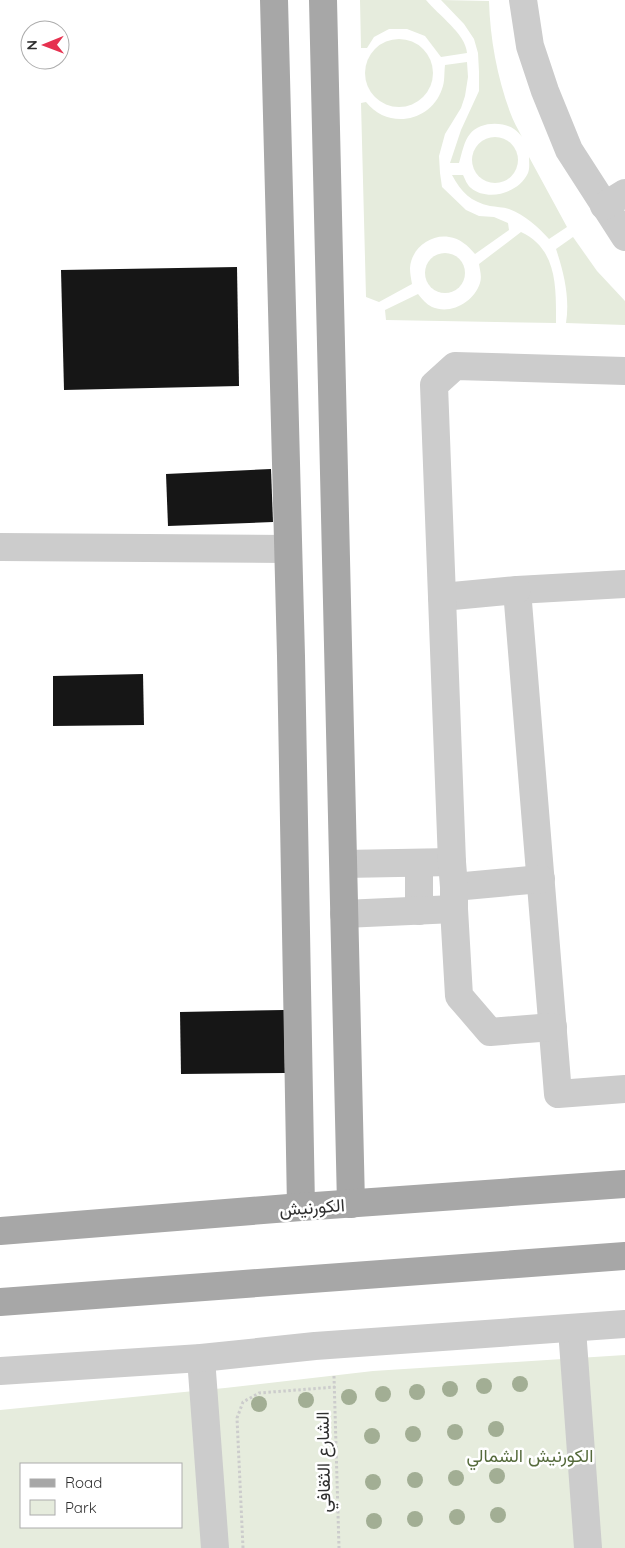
<svg xmlns="http://www.w3.org/2000/svg" width="625" height="1548" font-family="Quicksand,Vazirmatn,sans-serif">
<style>
.green{fill:#e6ecdd;fill-rule:evenodd}
.building{fill:#161616}
.lines{fill:none;stroke-linecap:round;stroke-linejoin:round}
.path{stroke:#ccc;stroke-width:3;stroke-dasharray:2.5 2.5;stroke-linecap:butt}
.minor{stroke:#ccc;stroke-width:28}
.major{stroke:#a7a7a7;stroke-width:28}
.tree{fill:#a2ae94}
.labels{text-anchor:middle;dominant-baseline:central;stroke-width:5;stroke-linejoin:round;paint-order:stroke}
.street-label{font-size:18px;fill:#2f2f2f;stroke:#fff}
.park-label{font-size:18px;fill:#566b3c;stroke:#fff}
</style>
<rect width="100%" height="100%" fill="#fff"/>
<!-- green -->
<g class="green">
<path d="M360 0H426C438 15 466 34 467 53L441 57 425 36 407 29H389L374 37 367 48H361Z"/>
<path d="M441 0 489 1C490 38 497 77 510 112 513 121 518 129 522 137 520 134 517 131 514 129 502 121 479 122 470 134 464 141 462 153 459 163H450L461 130 479 91V72L478 53 474 39 464 24Z"/>
<circle cx="399" cy="73" r="34"/>
<path d="M467 62 468 77 465 96 461 108 445 134 439 156 440 173 442 187 466 210 479 216 494 217 508 223 509 230 475 254C468 246 460 238 449 237 430 234 411 249 410 268 410 273 411 279 412 284L379 302 366 297 361 103 366 102C388 130 431 122 442 89 445 82 444 73 445 65Z"/>
<circle cx="495" cy="160" r="23"/>
<path d="M529 157 567 227 549 239C538 227 525 215 509 209 503 207 496 207 490 206 471 202 461 192 452 175H463C465 179 467 185 471 188 488 202 519 193 528 173 530 168 529 162 529 157Z"/>
<path d="M521 232C558 249 556 289 556 323L386 320 385 310 418 294C422 299 426 304 432 307 451 315 474 302 480 283 482 276 480 271 479 264Z"/>
<path d="M573 237 597 271 625 301V325L566 323C570 298 564 273 556 249Z"/>
<circle cx="445" cy="273" r="20"/>
<path d="M625 1355V1548H0V1410L225 1388 373 1371ZM21 1464H181V1527H21Z"/>
</g>
<!-- building -->
<g class="building">
<path d="M237 267 239 386 64 390 61 270Z"/>
<path d="M271 469 273 522 168 526 166 474Z"/>
<path d="M143 674 144 725 53 726V676Z"/>
<path d="M284 1010 285 1073 181 1074 180 1012Z"/>
</g>
<g class="lines">
<!-- path -->
<g class="path">
<path d="M334 1376 339 1548"/>
<path d="M243 1548 237 1418 243 1402 259 1393 335 1387"/>
</g>
<!-- minor -->
<g class="minor">
<path d="M523 0 530 46 545 91 569 150 625 237"/>
<path d="M604 206 625 193"/>
<path d="M0 547 288 549"/>
<path d="M625 584 517 590 558 1094 625 1089"/>
<path d="M442 597 517 590"/>
<path d="M419 863V911"/>
<path d="M344 864 452 862"/>
<path d="M454 887 541 879"/>
<path d="M344 914 454 909"/>
<path d="M553 1027 490 1032 459 996 454 909V887L452 862 434 385 455 366 625 371"/>
<path d="M572 1329 588 1548"/>
<path d="M201 1358 215 1548"/>
<path d="M0 1371 201 1358 315 1346 625 1324"/>
</g>
<!-- major -->
<g class="major">
<path d="M274 0 291 656 301 1207"/>
<path d="M323 0 351 1204"/>
<path d="M0 1231 301 1207 625 1184"/>
<path d="M0 1302 625 1256"/>
</g>
</g>
<!-- trees -->
<g class="tree">
<circle cx="520" cy="1384" r="8"/>
<circle cx="484" cy="1386" r="8"/>
<circle cx="450" cy="1389" r="8"/>
<circle cx="417" cy="1392" r="8"/>
<circle cx="383" cy="1394" r="8"/>
<circle cx="349" cy="1397" r="8"/>
<circle cx="306" cy="1400" r="8"/>
<circle cx="259" cy="1404" r="8"/>
<circle cx="496" cy="1429" r="8"/>
<circle cx="455" cy="1432" r="8"/>
<circle cx="413" cy="1434" r="8"/>
<circle cx="372" cy="1436" r="8"/>
<circle cx="497" cy="1476" r="8"/>
<circle cx="456" cy="1478" r="8"/>
<circle cx="415" cy="1480" r="8"/>
<circle cx="373" cy="1482" r="8"/>
<circle cx="498" cy="1515" r="8"/>
<circle cx="457" cy="1517" r="8"/>
<circle cx="415" cy="1519" r="8"/>
<circle cx="374" cy="1521" r="8"/>
</g>
<g class="labels">
<!-- street labels -->
<g class="street-label">
<text transform="translate(312 1207) rotate(-4)">الكورنيش</text>
<text transform="translate(323 1462) rotate(-91)">الشارع الثقافي</text>
</g>
<!-- park labels -->
<g class="park-label">
<text x="530" y="1455">الكورنيش الشمالي</text>
</g>
</g>
<!-- legend -->
<rect x="20" y="1463" width="162" height="65" fill="#ffffff" stroke="#acacac"/>
<rect x="30" y="1479" width="25" height="8" fill="#a7a7a7" stroke="#acacac"/>
<text x="65" y="1488" font-size="15" fill="#2f2f2f">Road</text>
<rect x="30" y="1500" width="25" height="15" fill="#e6ecdd" stroke="#acacac"/>
<text x="65" y="1513" font-size="15" fill="#2f2f2f">Park</text>
<!-- north arrow -->
<g transform="translate(45 45) rotate(269)"><circle r="24" fill="#ffffff" stroke="#acacac"/>
<path d="M0-4L9 19L0 12L-9 19Z" fill="#e6314f"/>
<text y="-8" font-size="14" font-weight="bold" text-anchor="middle" fill="#2f2f2f">N</text>
</g>
</svg>
